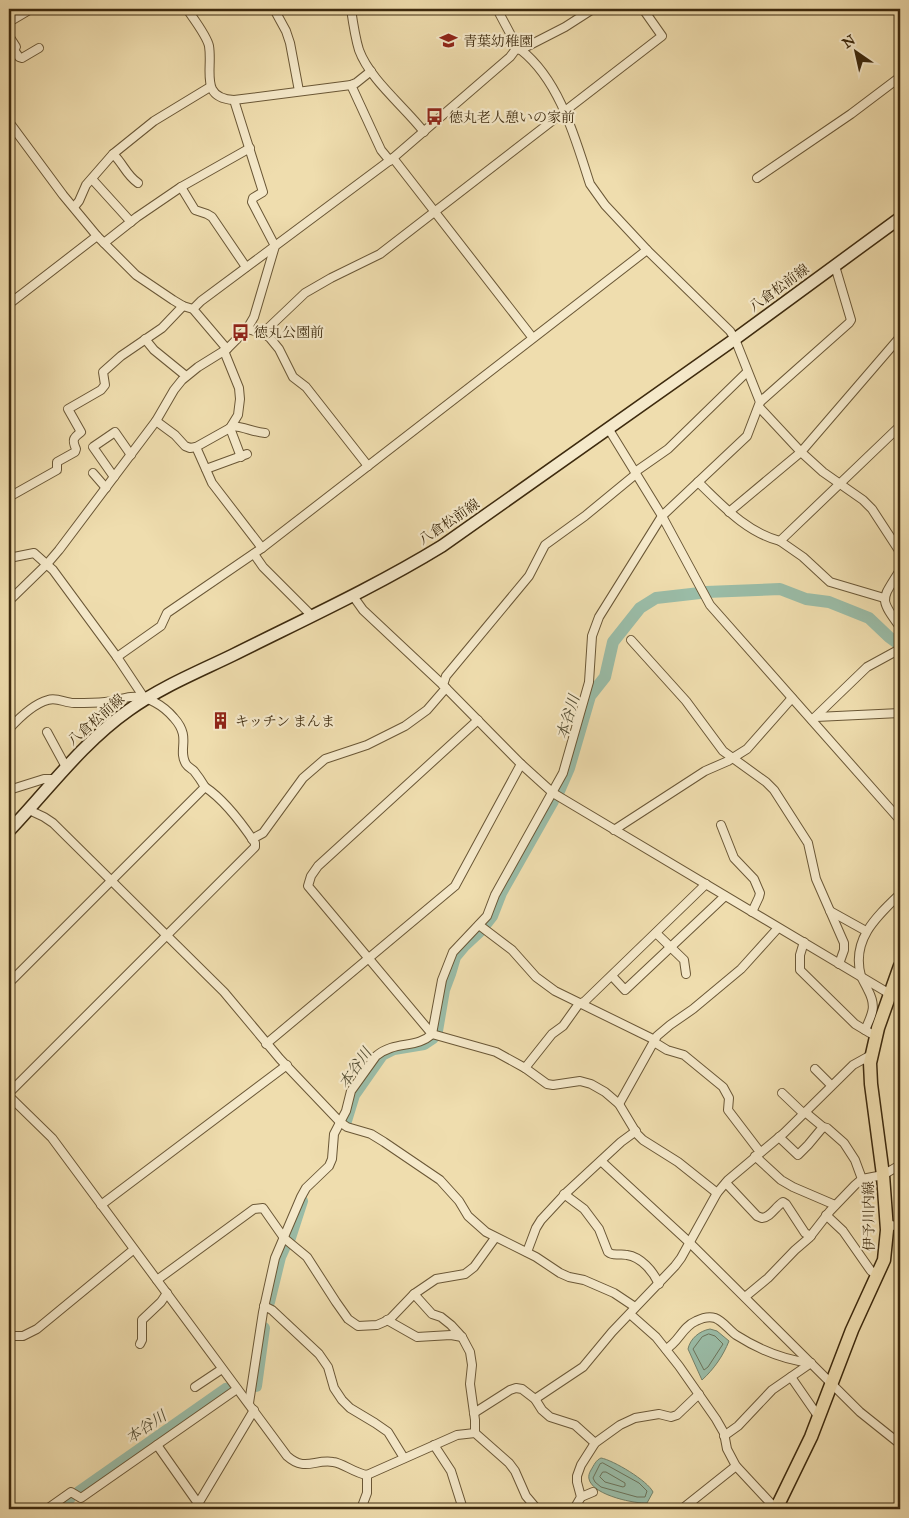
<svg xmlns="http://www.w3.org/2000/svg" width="909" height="1518" font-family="'IM FELL Great Primer','Noto Serif JP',serif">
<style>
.water{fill:#9abca7;stroke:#75826a}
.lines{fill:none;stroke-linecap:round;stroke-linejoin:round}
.shore{stroke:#6c735a;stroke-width:1}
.river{stroke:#9abca7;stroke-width:12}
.street-casing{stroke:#6a5736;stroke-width:10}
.secondary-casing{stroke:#3d2a0e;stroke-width:14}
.primary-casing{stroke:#3d2a0e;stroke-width:15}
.street{stroke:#f5e9ca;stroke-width:8}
.secondary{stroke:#f5e9ca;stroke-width:11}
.primary{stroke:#efddae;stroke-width:12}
.labels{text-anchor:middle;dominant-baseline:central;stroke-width:4.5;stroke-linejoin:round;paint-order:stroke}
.poi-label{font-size:14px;fill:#3d2a0e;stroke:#f5e9ca;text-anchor:start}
.street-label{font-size:14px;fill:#3d2a0e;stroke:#f5e9ca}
.water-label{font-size:15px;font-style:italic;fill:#544e34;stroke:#f5e9ca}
</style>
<rect width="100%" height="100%" fill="#efddae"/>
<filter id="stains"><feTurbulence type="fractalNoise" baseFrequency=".004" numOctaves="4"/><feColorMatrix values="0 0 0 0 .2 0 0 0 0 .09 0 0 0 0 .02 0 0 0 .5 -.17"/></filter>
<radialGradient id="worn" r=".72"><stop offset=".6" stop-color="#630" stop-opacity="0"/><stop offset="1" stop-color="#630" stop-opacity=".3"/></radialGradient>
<!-- water -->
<g class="water">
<path d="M710 1329 717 1331 729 1341C723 1356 714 1369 702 1380L688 1349C690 1339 699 1331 710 1329Z"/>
<path d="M601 1458C613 1460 648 1481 653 1492L647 1503C633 1504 577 1492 591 1470 594 1465 596 1460 601 1458Z"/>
</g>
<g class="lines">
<!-- shore -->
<g class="shore">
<path d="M709 1334 715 1336 723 1344 708 1367 704 1370 693 1349 702 1337Z"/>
<path d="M603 1463 639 1483 647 1491 645 1497H637L601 1487 595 1482 593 1478 600 1464Z"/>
<path d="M603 1472H606L625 1483V1486L623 1487 605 1482 600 1477Z"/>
</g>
<!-- river -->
<g class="river">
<path d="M706 592 780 589 806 599 829 602 869 618 889 637 900 645"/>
<path d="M559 791 569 768 590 696 605 677 613 642 640 608 656 598 700 593"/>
<path d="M485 925 492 916 501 893 553 801"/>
<path d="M437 1031 444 990 450 974 455 957 465 945 480 931"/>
<path d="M346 1121 354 1095 382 1055 394 1049 424 1044 433 1038"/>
<path d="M290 1238 302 1201"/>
<path d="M269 1302 280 1257 285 1246"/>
<path d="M255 1386H256L264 1328"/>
<path d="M79 1492 226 1389 231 1388"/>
<path d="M54 1509 70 1498"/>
</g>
<defs>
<g id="street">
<path d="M187 9C193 18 207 36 209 46 213 70 199 98 234 100L351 85 356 83 371 71"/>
<path d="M274 9 286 31 290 43 299 91"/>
<path d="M351 9C353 23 355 37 359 50 370 80 405 107 424 132"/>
<path d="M9 22 31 9"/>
<path d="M9 36 16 47 9 57"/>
<path d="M517 49 521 50 526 47 565 27 593 9"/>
<path d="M14 50 19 57 22 58 39 48"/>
<path d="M351 85 381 150 390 161"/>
<path d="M9 122 63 195 97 236 136 275 173 300 183 306 193 309 227 349"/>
<path d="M113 154C123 163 126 175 138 183"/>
<path d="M393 158 532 337"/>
<path d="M757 178 851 114 900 77"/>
<path d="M92 179 131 222"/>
<path d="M181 187 195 210 207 214 212 217 246 267"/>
<path d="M74 207 79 201 86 185 113 154 154 121 210 87"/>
<path d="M104 243 137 217 181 187 250 148"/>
<path d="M9 304 97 236"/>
<path d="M193 309 201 301 275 246 252 202 253 198 263 192 234 100"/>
<path d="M247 329 263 333 270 338 279 349 293 377 306 387 368 466"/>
<path d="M263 333 305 293 331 278 380 254 662 36 643 9"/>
<path d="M145 339 154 350 186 376"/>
<path d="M760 402 849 323 851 320 835 266"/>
<path d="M759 407 801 452 823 472 863 500 872 509 900 552"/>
<path d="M156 421 175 435 185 446 190 448 196 447 212 483 262 548"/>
<path d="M232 426C245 427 253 432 265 433"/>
<path d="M230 428 241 457"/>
<path d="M608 428 662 516 710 605 900 820"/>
<path d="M196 447 230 428 238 415 240 399 239 388 224 351"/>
<path d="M206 469 247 454"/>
<path d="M635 472 668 449 747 372"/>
<path d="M93 473 106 488"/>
<path d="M114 477 93 447 115 432 131 455"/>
<path d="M698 482C723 506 746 532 780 541"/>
<path d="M9 497 57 470V462L75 452 76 449C72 440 73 438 81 432L68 409 101 390 105 385 103 372 121 356 162 328 183 306"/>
<path d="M729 512 801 452 900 337"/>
<path d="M254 554 263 567 312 616"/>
<path d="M9 558 34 553 53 570 117 657 145 699"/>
<path d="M900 570C882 600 878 597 900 627"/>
<path d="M353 596 363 610 443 685 521 764 553 793 900 1000"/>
<path d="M884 598 830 582 803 557 780 541 900 426"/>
<path d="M9 601 47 564 59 550 156 421 174 390 182 380 198 367 227 349 247 329 254 317 275 246 393 158 510 57 516 49 513 39 497 9"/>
<path d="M631 640 686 701 723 751 766 782 774 790 808 843 816 879 844 943V950L839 964"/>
<path d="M117 657 161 626 167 613 262 548 647 250"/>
<path d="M443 685 446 676 529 576 545 545 585 516 636 474"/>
<path d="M816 717 900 713"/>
<path d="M478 720 318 866 311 876 308 886 432 1034 496 1052 525 1068 547 1084 553 1085 580 1081 591 1084 605 1092 619 1104 637 1134 643 1140 678 1162 717 1193"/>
<path d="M812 720 867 667 900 649"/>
<path d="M9 729C19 718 33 704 48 700 57 697 65 703 74 703 84 703 95 703 105 702 114 701 122 698 131 697 147 695 164 706 174 718 192 738 177 749 186 764 188 767 192 769 194 771 198 776 202 782 205 787L9 983"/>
<path d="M47 732 66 767"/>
<path d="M9 790 44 779H55"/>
<path d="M29 810 44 817 53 823 224 992 280 1059 340 1122 347 1127 371 1134 384 1142 440 1180 459 1201 468 1216 486 1232 536 1257 560 1273 569 1277 584 1280 614 1293 635 1307"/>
<path d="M721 825 734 858 754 879 760 893 759 897 752 912"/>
<path d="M614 830 705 771 728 761 747 749 792 698"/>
<path d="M252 839 263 833 303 778 325 759 367 745 405 726 427 710 446 688"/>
<path d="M830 911 866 931"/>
<path d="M479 925 512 950 536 977 555 991 655 1040"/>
<path d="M656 933 684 960 686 974"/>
<path d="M804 942 800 955V970L855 1024 870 1033"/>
<path d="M612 976 625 990 725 896"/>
<path d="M865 1030C872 1014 877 1007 868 990 866 985 863 981 861 976 851 940 876 917 900 894"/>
<path d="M654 1042 667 1050 684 1055 723 1087 729 1098 728 1110 760 1152"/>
<path d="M266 1044 455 886 521 764"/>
<path d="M525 1068 552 1034 563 1026 578 1005 585 1001 706 884"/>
<path d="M815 1069 831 1085"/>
<path d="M9 1093 255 847V843C243 825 223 799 205 787"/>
<path d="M782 1093 803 1113"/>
<path d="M9 1096 52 1138 287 1456C305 1472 314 1459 333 1462 343 1463 354 1473 367 1475L457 1435 475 1433 509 1463 515 1471 526 1496 537 1509"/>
<path d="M619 1104 657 1036 670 1025 693 1009 741 969 778 928"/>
<path d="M805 1112 823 1127 827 1128 844 1143 855 1160 862 1179"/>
<path d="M779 1137 798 1155 808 1145 823 1127"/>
<path d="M755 1156 781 1180 793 1187 835 1205"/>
<path d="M601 1161 690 1243 860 1412 900 1444"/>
<path d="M726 1183 757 1216 762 1218C771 1217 775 1207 783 1202L786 1204 805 1233 811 1236"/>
<path d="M564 1194 584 1209 599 1229 608 1252C614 1257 619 1253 627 1255 641 1257 653 1271 659 1284"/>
<path d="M101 1205 287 1065"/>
<path d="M826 1215 843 1231 871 1271 878 1275"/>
<path d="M886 1224 900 1227"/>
<path d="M527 1252 536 1228 541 1220 567 1192 621 1142 636 1131"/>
<path d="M157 1280 254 1209 263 1208 284 1238 307 1257 336 1302 348 1319 358 1326 377 1325 384 1322 391 1318 414 1294 436 1279 465 1274 474 1267 495 1238"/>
<path d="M414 1294 432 1314 441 1317 451 1325 462 1337 470 1352 472 1365 470 1384 475 1420V1433"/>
<path d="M745 1297 768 1278 795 1250 809 1238 830 1211 855 1185 862 1179 883 1175 900 1165"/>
<path d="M264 1306 272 1310 319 1354 328 1367 334 1388 342 1400 350 1408 375 1423 388 1432 404 1458"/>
<path d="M630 1314 656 1337 679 1366 716 1419 724 1433 727 1449 736 1466 776 1509"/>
<path d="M387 1320 417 1337 451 1335 462 1337"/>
<path d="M9 1336H23L37 1329 133 1250"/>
<path d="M140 1344 142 1340V1320L161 1302 167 1293"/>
<path d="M666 1349C679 1342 682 1327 696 1321 702 1318 709 1316 715 1318 723 1321 729 1330 736 1335 758 1349 785 1360 811 1363"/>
<path d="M791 1377 818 1416"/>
<path d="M195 1387 222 1369"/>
<path d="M535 1399 583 1367 612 1332 675 1266 681 1258 717 1193 728 1180 784 1133 853 1065 871 1055"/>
<path d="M249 1403 263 1312 275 1258 301 1197 306 1188 329 1166 332 1159 334 1134 346 1111 351 1091 376 1056C395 1040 417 1049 432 1034L442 980 453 952 487 916 495 895 563 773 589 682 592 636 599 617 662 516 747 436 760 402 735 339 730 331 647 250 605 205 590 184C575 138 560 81 521 50"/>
<path d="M474 1413 510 1390 516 1388 522 1389 535 1399 542 1410 550 1417 575 1425 595 1443"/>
<path d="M724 1436 738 1426 772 1390 811 1363"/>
<path d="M157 1445 202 1509"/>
<path d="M434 1445 451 1471 463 1509"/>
<path d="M581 1497 593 1492"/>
<path d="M47 1509 71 1492 81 1498 237 1389"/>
<path d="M195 1509 254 1410"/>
<path d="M361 1509 367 1493V1475"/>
<path d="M574 1509 581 1497 577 1482V1476L581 1465 595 1443 620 1425 635 1418 659 1414 671 1417 677 1415 699 1394"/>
<path d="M682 1509 736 1466"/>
</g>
<path id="secondary" d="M9 831C48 790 82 743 129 710 161 687 198 672 233 655 303 620 375 587 442 546L735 339 900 218"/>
<path id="primary" d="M776 1509 811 1437 852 1330 884 1260 887 1230 883 1175 871 1084 870 1063 878 1028 900 966"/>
</defs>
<!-- street casing -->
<use href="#street" class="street-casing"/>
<!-- secondary casing -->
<use href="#secondary" class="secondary-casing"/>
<!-- primary casing -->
<use href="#primary" class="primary-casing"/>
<!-- street -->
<use href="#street" class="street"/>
<!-- secondary -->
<use href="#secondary" class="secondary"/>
<!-- primary -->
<use href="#primary" class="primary"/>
</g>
<!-- icons -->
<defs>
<symbol id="school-bare" viewBox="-9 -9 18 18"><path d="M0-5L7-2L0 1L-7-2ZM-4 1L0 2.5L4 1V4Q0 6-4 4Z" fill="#8f2418" stroke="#f5e9ca" stroke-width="2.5" paint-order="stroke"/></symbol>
<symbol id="bus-bare" viewBox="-9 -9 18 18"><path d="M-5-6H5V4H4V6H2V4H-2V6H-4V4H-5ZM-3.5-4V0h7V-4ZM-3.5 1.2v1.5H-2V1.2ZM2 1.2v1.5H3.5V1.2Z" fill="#8f2418" stroke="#f5e9ca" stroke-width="2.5" paint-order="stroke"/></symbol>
<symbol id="building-bare" viewBox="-9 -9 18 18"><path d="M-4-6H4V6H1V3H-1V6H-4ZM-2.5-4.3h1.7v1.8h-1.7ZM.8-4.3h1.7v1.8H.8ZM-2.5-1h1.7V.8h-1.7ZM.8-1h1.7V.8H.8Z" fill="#8f2418" stroke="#f5e9ca" stroke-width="2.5" paint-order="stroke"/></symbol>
</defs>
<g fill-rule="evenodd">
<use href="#school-bare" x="436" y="28" width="25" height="25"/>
<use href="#bus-bare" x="422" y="104" width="25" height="25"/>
<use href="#bus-bare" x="228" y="320" width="25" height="25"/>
<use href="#building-bare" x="208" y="708" width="25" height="25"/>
</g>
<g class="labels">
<!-- poi labels -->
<g class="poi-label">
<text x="463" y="41">青葉幼稚園</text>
<text x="449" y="117">徳丸老人憩いの家前</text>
<text x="254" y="332">徳丸公園前</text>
<text x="235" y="721">キッチン まんま</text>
</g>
<!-- street labels -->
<g class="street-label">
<text transform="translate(779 288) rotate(-36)">八倉松前線</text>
<text transform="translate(449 522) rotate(-34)">八倉松前線</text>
<text transform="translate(96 720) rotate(-41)">八倉松前線</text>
<text transform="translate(869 1216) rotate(-91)">伊予川内線</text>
</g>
<!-- water labels -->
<g class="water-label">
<text transform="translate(568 717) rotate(-73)">本谷川</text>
<text transform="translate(355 1068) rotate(-55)">本谷川</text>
<text transform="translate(146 1427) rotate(-34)">本谷川</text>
</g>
</g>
<!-- margin -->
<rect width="909" height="1518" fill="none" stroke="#efddae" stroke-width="30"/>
<rect x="10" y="10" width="889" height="1498" fill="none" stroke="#3d2a0e" stroke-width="2.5"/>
<rect x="15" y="15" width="879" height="1488" fill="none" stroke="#3d2a0e"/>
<!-- north arrow -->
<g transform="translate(856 52) rotate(326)" stroke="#f5e9ca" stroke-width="4" paint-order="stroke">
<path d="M0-4L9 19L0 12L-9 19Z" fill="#3d2a0e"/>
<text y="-8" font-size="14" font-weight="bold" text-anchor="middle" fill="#3d2a0e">N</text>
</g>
<rect width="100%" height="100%" filter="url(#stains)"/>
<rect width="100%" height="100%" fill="url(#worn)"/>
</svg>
